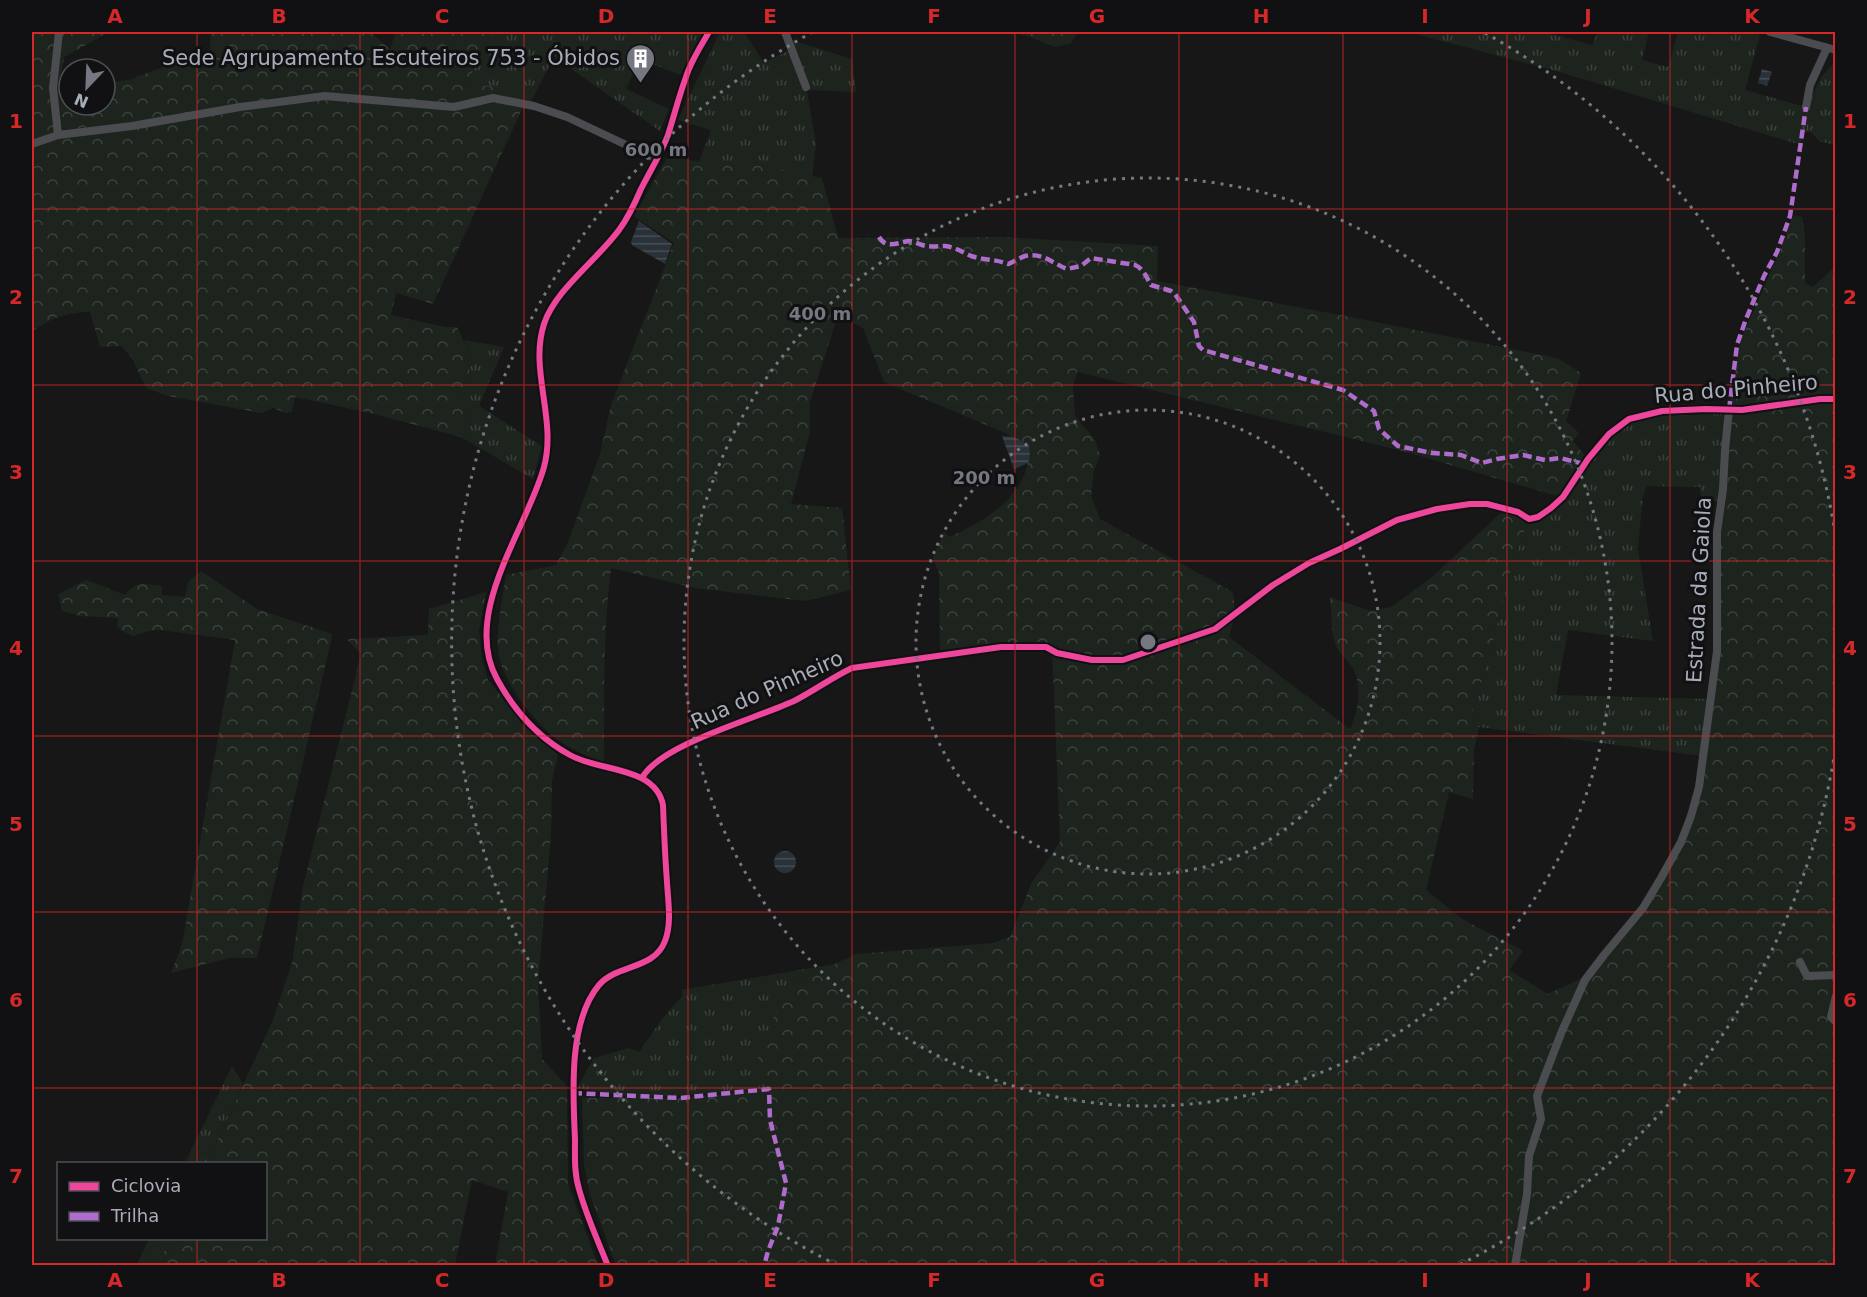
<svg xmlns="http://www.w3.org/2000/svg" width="1867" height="1297" font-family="'DejaVu Sans',sans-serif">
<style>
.grass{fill:url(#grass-tufts)}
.forest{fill:url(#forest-crowns)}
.water{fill:url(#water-rules)}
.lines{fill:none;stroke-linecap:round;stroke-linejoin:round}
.minor{stroke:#4b4c50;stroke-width:8}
.quiet{stroke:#b06ccc;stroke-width:4.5;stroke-dasharray:9 4.5;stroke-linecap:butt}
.cycleway-casing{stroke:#111113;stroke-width:10}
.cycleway{stroke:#ed469a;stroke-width:6}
.grid{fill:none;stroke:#d62828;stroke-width:1.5;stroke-opacity:0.55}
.ring{fill:none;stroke:#757880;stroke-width:3;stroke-dasharray:3 6}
.labels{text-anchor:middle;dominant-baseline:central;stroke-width:6;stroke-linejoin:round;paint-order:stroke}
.poi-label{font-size:21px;fill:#a8adb8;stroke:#111113;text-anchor:end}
.street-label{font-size:21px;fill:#a8adb8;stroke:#111113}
.centre{fill:#757880;stroke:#111113;stroke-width:3}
.ring-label{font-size:18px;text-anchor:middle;font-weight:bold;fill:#757880;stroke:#111113;stroke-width:6;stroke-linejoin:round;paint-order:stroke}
.neatline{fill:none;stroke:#d62828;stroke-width:2}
.grid-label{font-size:20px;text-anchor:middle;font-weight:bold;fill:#d62828}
</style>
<defs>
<pattern id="grass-tufts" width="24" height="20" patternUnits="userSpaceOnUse" patternTransform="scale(1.5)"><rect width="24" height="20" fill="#1d241e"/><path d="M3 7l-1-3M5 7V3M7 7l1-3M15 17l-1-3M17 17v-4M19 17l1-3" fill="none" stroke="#3b413d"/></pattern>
<pattern id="forest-crowns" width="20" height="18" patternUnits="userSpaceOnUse" patternTransform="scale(1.5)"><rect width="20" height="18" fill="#1d241e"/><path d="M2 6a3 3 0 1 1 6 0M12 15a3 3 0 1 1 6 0" fill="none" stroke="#3b413d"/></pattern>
<pattern id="water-rules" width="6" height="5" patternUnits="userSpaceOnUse" patternTransform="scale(1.5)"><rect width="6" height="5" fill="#2a3239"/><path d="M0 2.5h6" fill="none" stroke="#464d54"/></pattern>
</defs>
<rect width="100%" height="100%" fill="#171717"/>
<!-- grass -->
<g class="grass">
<path d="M493 32H704L680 75 640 59 626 89 669 109 660 131 554 57 529 105 525 104 527 98 466 84Z"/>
<path d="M720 32H744L764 63 792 49 788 39 852 59 856 92 807 90 816 145 812 176 699 162 711 130 678 120Z"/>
<path d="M1408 32H1543L1593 45 1597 32H1649L1642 60 1668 67 1678 32H1747L1760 35 1745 90 1806 107 1822 76 1835 62V145L1819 141 1811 132H1803L1801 145 1553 70Z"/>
<path d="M464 340 504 347 479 406 542 446 533 479 461 437 470 419 463 399 472 359Z"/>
<path d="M1730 412 1721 502 1701 498 1700 487 1647 486 1643 495 1638 549 1653 641 1568 630 1556 695 1711 699 1702 756 1479 727 1474 750 1473 708 1485 671 1512 566 1529 519 1551 508 1610 434 1644 415Z"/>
<path d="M835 964 797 982 769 1089 639 1098 577 1088 594 1058 629 1048 639 1052 662 1019 683 995 681 990Z"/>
<path d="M232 1066 243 1084 207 1163H185Z"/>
<path d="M149 1239H173L161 1265 136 1266Z"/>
</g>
<!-- forest -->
<g class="forest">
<path d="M32 32H109L64 57 59 90 69 89V105H105V83L129 80 210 49 211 32H370L390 49 396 32H493L466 84 500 87 527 98 433 304 396 293 391 315 445 327H457L472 359 463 399 470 419 461 437 370 413 295 397 292 412 286 413 273 408 261 413 168 396 146 388 132 358 121 346 100 347 90 312C69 312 48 318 32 332Z"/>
<path d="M1017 32H1078L1070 44 1055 47Z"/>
<path d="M668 156 699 162 760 166 822 178 838 238 1001 237 1158 246 1157 281 1340 315 1557 358 1581 373 1566 421 1579 433 1573 441 1588 459 1564 498 1403 451 1074 371 1077 372 1073 387 1075 416 1095 440 1100 455 1094 470 1091 496 1100 519 1233 592 1235 612 1229 637 1350 729C1358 712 1362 688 1354 670 1350 662 1342 656 1337 648 1330 633 1332 614 1330 597L1370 611 1391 607 1431 578 1505 509 1529 519 1512 566 1485 671 1473 708 1474 750 1473 799 1449 792 1426 890 1462 919 1523 951 1509 970 1548 994 1582 978 1628 921 1661 878 1691 816 1714 653 1727 428 1736 364 1742 337 1779 253 1792 218 1797 216 1802 217 1805 236V283L1813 287 1836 266 1835 1265H616L590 1195 584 1164 582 1098H680L769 1089 758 1057 774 1016 797 982 856 954 993 943 1010 937 1031 884 1060 842 1052 646 940 656 939 573 933 558 944 531 949 537C988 520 1032 493 1029 445L1003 432 884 382 863 328 838 315 810 402V432L791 504 842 508 851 590 805 601 695 588 611 568C603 633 604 698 604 763 584 755 559 744 544 728 525 709 500 676 498 649 496 630 503 595 506 575L556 565 568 542 600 454 611 405 674 243 634 216Z"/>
<path d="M201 571 257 609 332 634V637L257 958H230L171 973 182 945 235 640 160 630 148 631 133 636 122 631 117 626 118 618 80 616 62 611 58 594 86 580 125 595C137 580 144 584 162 586V595L185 597 188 582Z"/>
<path d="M486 592 479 631 482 660 488 680 519 718 558 755 552 781 551 835 538 983 542 1059 567 1086 568 1184 598 1265H495L508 1192 472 1180 455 1265 161 1266 173 1239 266 1238V1164L207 1163 273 1020 292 963 303 886 361 654 347 639 428 635 429 609Z"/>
</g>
<!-- water -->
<g class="water">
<path d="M1762 69 1772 72 1767 86 1758 83Z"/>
<path d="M639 221 672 244 665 264 632 245 631 242Z"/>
<path d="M1002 436 1014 437 1029 445 1030 457 1028 463 1014 469Z"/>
<circle cx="785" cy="862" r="11"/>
</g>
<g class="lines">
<!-- minor -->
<g class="minor">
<path d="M785 32 806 87"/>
<path d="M1770 32 1836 50"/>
<path d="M1806 107 1810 85 1827 48"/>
<path d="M58 135 53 88 59 32"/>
<path d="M32 144 58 135 132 126 240 107 325 96 454 107 493 98 534 106 567 117 656 159"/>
<path d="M642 778C660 744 759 718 796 700 815 690 833 677 852 668L1001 647H1046L1057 653 1092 660H1123L1215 629 1273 585 1309 563 1340 549 1397 520 1437 509 1470 504H1487L1518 512 1529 519 1538 517 1551 508 1563 497 1588 459 1609 434 1629 419 1662 411 1706 409 1742 410 1820 399H1836"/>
<path d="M1800 962 1807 976 1836 975"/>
<path d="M1836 996 1831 1017 1836 1022"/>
<path d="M608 1266C598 1241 586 1215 579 1189 574 1173 575 1156 575 1139 573 1094 568 1022 599 985 617 964 654 970 665 941 672 923 668 901 667 882 665 857 664 831 663 805 655 766 600 772 570 755 539 738 514 710 497 679 461 613 527 529 544 467 557 419 529 370 544 324 555 290 598 259 619 230 628 218 635 203 641 189 650 171 661 154 668 135 674 116 679 96 686 77 691 61 701 46 709 32"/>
<path d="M1515 1266 1527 1194 1529 1156 1541 1119 1537 1096 1562 1031 1585 980 1604 955 1643 908 1661 878 1681 842 1691 816 1699 787 1717 651V532L1723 489 1725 450 1729 410"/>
</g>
<!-- quiet -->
<g class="quiet">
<path d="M879 237C886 249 897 243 908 241 914 241 920 245 926 246 932 247 939 246 945 246 955 247 962 252 971 256 983 260 995 259 1008 264 1014 262 1019 258 1025 256 1042 252 1052 263 1067 269L1081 266 1091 258 1135 265C1143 268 1147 278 1151 285L1171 291 1175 294 1194 322 1199 346 1203 350 1343 390 1374 411 1379 429 1398 446 1432 453 1461 455 1482 463 1497 459 1523 455 1545 460 1560 458 1584 464"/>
<path d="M1729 410 1737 345 1746 319 1764 276 1777 252 1790 216 1806 107"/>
<path d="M573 1093 680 1098 769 1089 770 1120 786 1183 778 1226 768 1251 764 1266"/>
</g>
<defs>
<g id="cycleway">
<path d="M642 778C660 744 759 718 796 700 815 690 833 677 852 668L1001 647H1046L1057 653 1092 660H1123L1215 629 1273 585 1309 563 1340 549 1397 520 1437 509 1470 504H1487L1518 512 1529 519 1538 517 1551 508 1563 497 1588 459 1609 434 1629 419 1662 411 1706 409 1742 410 1820 399H1836"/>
<path d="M608 1266C598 1241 586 1215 579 1189 574 1173 575 1156 575 1139 573 1094 568 1022 599 985 617 964 654 970 665 941 672 923 668 901 667 882 665 857 664 831 663 805 655 766 600 772 570 755 539 738 514 710 497 679 461 613 527 529 544 467 557 419 529 370 544 324 555 290 598 259 619 230 628 218 635 203 641 189 650 171 661 154 668 135 674 116 679 96 686 77 691 61 701 46 709 32"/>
</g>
</defs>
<!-- cycleway casing -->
<use href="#cycleway" class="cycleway-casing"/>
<!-- cycleway -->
<use href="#cycleway" class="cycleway"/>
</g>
<!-- grid -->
<path class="grid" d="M197 32V1164M360 32V1266M524 32V1266M688 32V1266M852 32V1266M1015 32V1266M1179 32V1266M1343 32V1266M1507 32V1266M1670 32V1266M32 209H1836M32 385H1836M32 561H1836M32 736H1836M32 912H1836M32 1088H1836M197 1238V1266"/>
<!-- distance rings -->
<g class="ring">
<circle cx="1148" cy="642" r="232"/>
<circle cx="1148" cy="642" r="464"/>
<path d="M1835 751A696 696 0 0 1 1459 1265M837 1265A696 696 0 0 1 811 33M1485 33A696 696 0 0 1 1835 533"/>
</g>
<!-- icons -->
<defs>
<symbol id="building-pin" viewBox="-11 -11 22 30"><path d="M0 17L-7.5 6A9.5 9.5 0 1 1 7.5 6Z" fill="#757880" stroke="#111113"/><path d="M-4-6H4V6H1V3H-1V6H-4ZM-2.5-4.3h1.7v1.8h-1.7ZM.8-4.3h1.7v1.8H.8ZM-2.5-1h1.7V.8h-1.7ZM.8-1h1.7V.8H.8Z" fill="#fff"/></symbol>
</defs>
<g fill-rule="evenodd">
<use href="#building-pin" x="624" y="42" width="33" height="45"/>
</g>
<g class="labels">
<!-- poi labels -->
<g class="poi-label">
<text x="620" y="58">Sede Agrupamento Escuteiros 753 - Óbidos</text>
</g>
<!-- street labels -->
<g class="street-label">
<text transform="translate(1736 389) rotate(-5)">Rua do Pinheiro</text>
<text transform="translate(1699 590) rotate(-87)">Estrada da Gaiola</text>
<text transform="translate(767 690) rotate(-24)">Rua do Pinheiro</text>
</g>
</g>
<circle cx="1148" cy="642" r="9" class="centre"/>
<g class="ring-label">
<text x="656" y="156">600 m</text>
<text x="820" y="320">400 m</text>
<text x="984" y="484">200 m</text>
</g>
<!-- border -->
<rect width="1867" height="1297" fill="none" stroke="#111113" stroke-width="66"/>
<!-- legend -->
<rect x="57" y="1162" width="210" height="78" fill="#111113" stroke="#4d4f55" stroke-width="1.5"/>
<rect x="69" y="1182" width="30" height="9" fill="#ed469a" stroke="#4d4f55" stroke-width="1.5"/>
<text x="111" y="1192" font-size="18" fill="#a8adb8">Ciclovia</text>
<rect x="69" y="1212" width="30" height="9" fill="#b06ccc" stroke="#4d4f55" stroke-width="1.5"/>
<text x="111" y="1222" font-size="18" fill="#a8adb8">Trilha</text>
<!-- north arrow -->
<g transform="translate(87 87) rotate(203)"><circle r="28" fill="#111113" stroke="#4d4f55" stroke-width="1.5"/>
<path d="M0-4.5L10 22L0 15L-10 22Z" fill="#757880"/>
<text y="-9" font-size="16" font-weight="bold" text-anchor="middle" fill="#a8adb8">N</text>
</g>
<rect x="33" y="33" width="1801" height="1231" class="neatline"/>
<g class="grid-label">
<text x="115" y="23">A</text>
<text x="279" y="23">B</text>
<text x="442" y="23">C</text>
<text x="606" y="23">D</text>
<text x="770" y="23">E</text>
<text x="934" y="23">F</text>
<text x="1097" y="23">G</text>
<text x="1261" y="23">H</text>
<text x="1425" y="23">I</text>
<text x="1588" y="23">J</text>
<text x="1752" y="23">K</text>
<text x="16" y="128">1</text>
<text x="1850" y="128">1</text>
<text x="16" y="304">2</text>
<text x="1850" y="304">2</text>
<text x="16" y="479">3</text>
<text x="1850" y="479">3</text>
<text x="16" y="655">4</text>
<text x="1850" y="655">4</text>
<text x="16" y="831">5</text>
<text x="1850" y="831">5</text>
<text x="16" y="1007">6</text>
<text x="1850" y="1007">6</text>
<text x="16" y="1183">7</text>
<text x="1850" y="1183">7</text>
<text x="115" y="1287">A</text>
<text x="279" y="1287">B</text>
<text x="442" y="1287">C</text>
<text x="606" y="1287">D</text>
<text x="770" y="1287">E</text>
<text x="934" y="1287">F</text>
<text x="1097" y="1287">G</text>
<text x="1261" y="1287">H</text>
<text x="1425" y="1287">I</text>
<text x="1588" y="1287">J</text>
<text x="1752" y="1287">K</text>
</g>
</svg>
